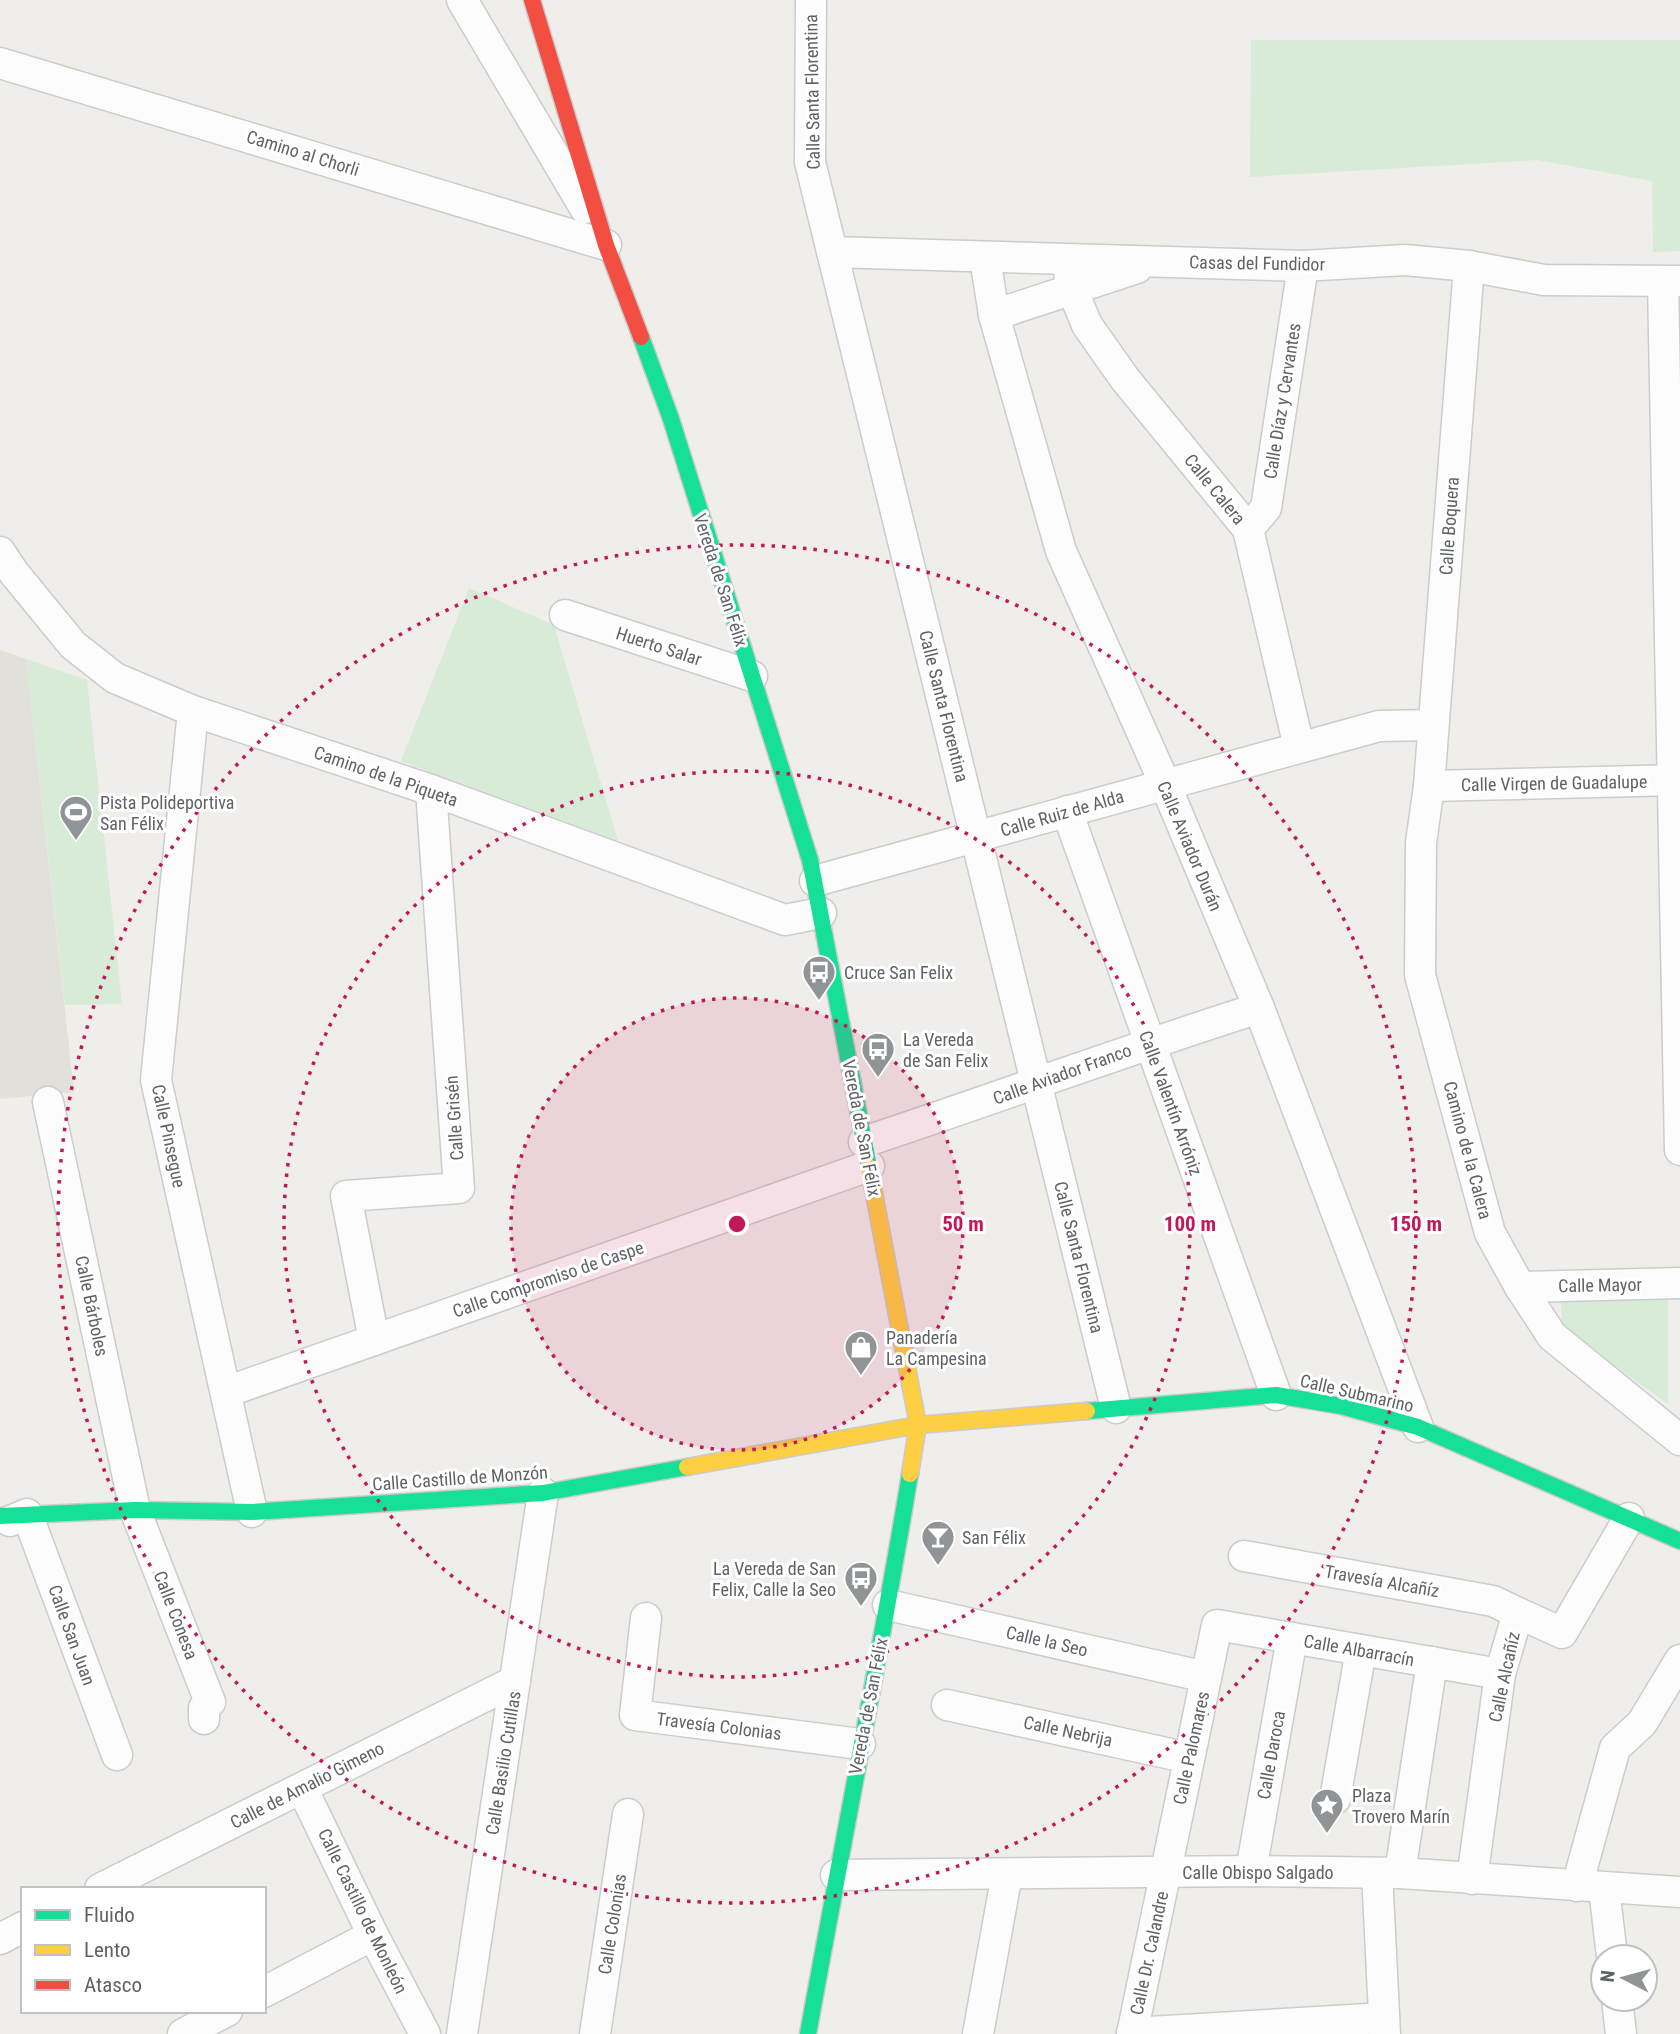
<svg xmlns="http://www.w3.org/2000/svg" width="1680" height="2034" font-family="'Roboto Condensed',sans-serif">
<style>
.education{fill:#e2e0da}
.green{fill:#d8ebd6}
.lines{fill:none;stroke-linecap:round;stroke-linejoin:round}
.street-casing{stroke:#cbcccc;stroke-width:33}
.fast-casing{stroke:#cacacb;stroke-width:19}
.slow-casing{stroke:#cacacb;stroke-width:19}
.jam-casing{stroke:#cacacb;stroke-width:19}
.street{stroke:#fdfcfc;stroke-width:30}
.fast{stroke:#16e098;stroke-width:16}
.slow{stroke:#ffcf43;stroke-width:16}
.jam{stroke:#f24e42;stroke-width:16}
.ring{fill:none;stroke:#c2185b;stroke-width:3.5;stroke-dasharray:3.5 7}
.labels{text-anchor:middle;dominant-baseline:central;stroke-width:6;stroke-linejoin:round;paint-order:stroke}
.street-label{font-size:18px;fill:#5f6368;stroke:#fff}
.poi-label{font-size:18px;fill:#5f6368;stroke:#fff;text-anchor:start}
.centre{fill:#c2185b;stroke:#fff;stroke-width:3.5}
.ring-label{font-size:21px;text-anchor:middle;font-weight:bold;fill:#c2185b;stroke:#fff;stroke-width:6;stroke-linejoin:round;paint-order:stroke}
</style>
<rect width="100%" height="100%" fill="#efeeea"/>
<!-- education -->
<path class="education" d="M0 650 26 659 74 1092 0 1099Z"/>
<!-- green -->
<g class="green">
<path d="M1251 40H1680V251L1653 252 1652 181 1537 160 1250 177Z"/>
<path d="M469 588 554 625 618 841 401 761Z"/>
<path d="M26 659 87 680 122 1004 65 1005Z"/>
<path d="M1668 1298V1404L1562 1328 1561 1302Z"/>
</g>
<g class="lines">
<defs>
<g id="street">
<path d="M462 0 585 208"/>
<path d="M811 0 810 162 1116 1408"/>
<path d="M0 63 606 245"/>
<path d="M832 252 1303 266 1405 260 1469 266 1544 280 1680 281"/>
<path d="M985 258 994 315 1061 551 1165 784 1259 1008 1418 1427"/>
<path d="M1067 260 1072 289 1087 325 1125 379 1248 529 1299 747"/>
<path d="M1469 266 1429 786 1421 843 1420 975 1490 1233 1520 1287 1552 1336 1680 1440"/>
<path d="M1663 282 1680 1150"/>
<path d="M994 315 1137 268"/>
<path d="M1248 529 1266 508 1303 266"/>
<path d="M0 552 14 573 73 645 115 678 193 711 431 790 785 920 821 913"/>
<path d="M565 615 752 676"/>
<path d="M193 711 156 1080 252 1512"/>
<path d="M1429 786 1680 780"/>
<path d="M1067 811 1276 1395"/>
<path d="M815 881 1379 726 1433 725"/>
<path d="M48 1102 135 1510 210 1702 204 1708V1719"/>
<path d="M864 1142C996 1098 1127 1050 1259 1008"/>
<path d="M1520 1287 1680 1283"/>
<path d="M374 1340 346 1196 459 1188 431 790"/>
<path d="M226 1392 869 1166"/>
<path d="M10 1521 27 1514 117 1755"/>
<path d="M1244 1556 1493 1601 1518 1613"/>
<path d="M888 1605 1206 1677"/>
<path d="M646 1618 635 1715 860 1744"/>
<path d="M947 1705 1189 1758"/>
<path d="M302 1788 373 1935 425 2034"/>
<path d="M1335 1799 1361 1650"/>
<path d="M1251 1871 1292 1638"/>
<path d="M1377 1873 1385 2034"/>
<path d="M1400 1873 1432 1662"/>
<path d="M836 1875 1251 1871 1400 1873 1680 1892"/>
<path d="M1472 1879 1500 1674 1518 1613 1562 1633 1629 1518"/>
<path d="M1577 1886 1615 1748 1642 1723 1680 1660"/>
<path d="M1604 1888 1612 1957"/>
<path d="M100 1889 515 1681"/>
<path d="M0 1939 23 1927"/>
<path d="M264 1992 373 1935"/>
<path d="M1617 1999 1621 2034"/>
<path d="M1132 2033 1384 2018"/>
<path d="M183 2034 227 2011"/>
<path d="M462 2034 543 1493"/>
<path d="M595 2034 628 1814"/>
<path d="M978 2034 1007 1874"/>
<path d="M1132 2034 1217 1625 1500 1674"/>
</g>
<g id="fast">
<path d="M641 337 671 419 810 860 869 1167"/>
<path d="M1087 1411 1276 1395 1341 1406 1418 1427 1680 1541"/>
<path d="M0 1516 135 1510 252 1512 543 1493 687 1467"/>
<path d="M808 2034C842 1847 879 1661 910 1474"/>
</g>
<g id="slow">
<path d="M869 1167 918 1425 910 1474"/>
<path d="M687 1467 918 1425 1087 1411"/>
</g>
<path id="jam" d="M532 0 606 245 641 337"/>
</defs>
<!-- street casing -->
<use href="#street" class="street-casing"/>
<!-- fast casing -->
<use href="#fast" class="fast-casing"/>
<!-- slow casing -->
<use href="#slow" class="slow-casing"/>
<!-- jam casing -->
<use href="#jam" class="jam-casing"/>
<!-- street -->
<use href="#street" class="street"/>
<!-- fast -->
<use href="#fast" class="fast"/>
<!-- slow -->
<use href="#slow" class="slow"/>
<!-- jam -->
<use href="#jam" class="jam"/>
</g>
<!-- distance rings -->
<circle cx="737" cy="1224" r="226" fill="#c2185b" fill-opacity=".12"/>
<g class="ring">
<circle cx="737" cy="1224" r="226"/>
<circle cx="737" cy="1224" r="453"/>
<circle cx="737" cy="1224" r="679"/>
</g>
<!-- icons -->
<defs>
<symbol id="stadium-pin" viewBox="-11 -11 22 30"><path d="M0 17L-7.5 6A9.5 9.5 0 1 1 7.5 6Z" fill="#919496" stroke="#fff"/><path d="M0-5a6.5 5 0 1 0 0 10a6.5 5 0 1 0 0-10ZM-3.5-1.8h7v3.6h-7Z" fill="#fff"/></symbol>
<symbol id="bus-pin" viewBox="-11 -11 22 30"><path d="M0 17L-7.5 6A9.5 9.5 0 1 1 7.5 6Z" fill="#919496" stroke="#fff"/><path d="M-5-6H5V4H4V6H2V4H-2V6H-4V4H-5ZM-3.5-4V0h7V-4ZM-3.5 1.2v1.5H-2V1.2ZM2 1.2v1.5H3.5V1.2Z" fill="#fff"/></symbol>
<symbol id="shop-pin" viewBox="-11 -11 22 30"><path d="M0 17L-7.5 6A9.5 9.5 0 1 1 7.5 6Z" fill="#919496" stroke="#fff"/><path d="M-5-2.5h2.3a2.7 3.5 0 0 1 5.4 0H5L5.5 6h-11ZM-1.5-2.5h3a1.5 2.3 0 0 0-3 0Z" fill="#fff"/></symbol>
<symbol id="bar-pin" viewBox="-11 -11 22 30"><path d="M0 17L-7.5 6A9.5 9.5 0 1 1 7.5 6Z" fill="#919496" stroke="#fff"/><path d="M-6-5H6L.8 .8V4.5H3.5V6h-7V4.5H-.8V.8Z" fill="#fff"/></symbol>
<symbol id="sight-pin" viewBox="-11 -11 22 30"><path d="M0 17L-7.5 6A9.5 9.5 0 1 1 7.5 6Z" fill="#919496" stroke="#fff"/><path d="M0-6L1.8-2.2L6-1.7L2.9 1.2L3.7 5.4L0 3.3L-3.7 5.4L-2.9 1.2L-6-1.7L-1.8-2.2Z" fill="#fff"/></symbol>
</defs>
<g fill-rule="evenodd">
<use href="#stadium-pin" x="57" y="793" width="38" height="52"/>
<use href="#bus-pin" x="800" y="953" width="38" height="52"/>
<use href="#bus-pin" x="859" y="1030" width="38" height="52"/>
<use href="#shop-pin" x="842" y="1328" width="38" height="52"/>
<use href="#bar-pin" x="919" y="1518" width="38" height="52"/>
<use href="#bus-pin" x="842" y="1559" width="38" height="52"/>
<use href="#sight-pin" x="1308" y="1786" width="38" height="52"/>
</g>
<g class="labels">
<!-- street labels -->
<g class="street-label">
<text transform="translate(812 92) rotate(-91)">Calle Santa Florentina</text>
<text transform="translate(303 153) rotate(17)">Camino al Chorli</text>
<text transform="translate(1257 263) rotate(1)">Casas del Fundidor</text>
<text transform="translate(1282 401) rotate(-81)">Calle Díaz y Cervantes</text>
<text transform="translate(1215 489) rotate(51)">Calle Calera</text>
<text transform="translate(1449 526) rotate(-86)">Calle Boquera</text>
<text transform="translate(721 580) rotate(72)">Vereda de San Félix</text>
<text transform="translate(659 646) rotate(18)">Huerto Salar</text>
<text transform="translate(944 706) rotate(76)">Calle Santa Florentina</text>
<text transform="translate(386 776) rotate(19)">Camino de la Piqueta</text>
<text transform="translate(1554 783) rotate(-1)">Calle Virgen de Guadalupe</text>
<text transform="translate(1062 813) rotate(-16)">Calle Ruiz de Alda</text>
<text transform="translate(1190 846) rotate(67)">Calle Aviador Durán</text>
<text transform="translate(1062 1074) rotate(-20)">Calle Aviador Franco</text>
<text transform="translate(1171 1103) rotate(70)">Calle Valentín Arróniz</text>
<text transform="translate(454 1118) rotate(-94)">Calle Grisén</text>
<text transform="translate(862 1128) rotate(79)">Vereda de San Félix</text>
<text transform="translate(169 1136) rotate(78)">Calle Pinsegue</text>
<text transform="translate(1468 1150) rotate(75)">Camino de la Calera</text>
<text transform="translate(1079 1257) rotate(76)">Calle Santa Florentina</text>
<text transform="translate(548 1279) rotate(-19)">Calle Compromiso de Caspe</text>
<text transform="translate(1600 1285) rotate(-1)">Calle Mayor</text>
<text transform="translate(92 1306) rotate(78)">Calle Bárboles</text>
<text transform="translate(1357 1393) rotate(13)">Calle Submarino</text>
<text transform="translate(460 1478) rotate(-4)">Calle Castillo de Monzón</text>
<text transform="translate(1382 1581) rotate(10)">Travesía Alcañíz</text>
<text transform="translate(176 1615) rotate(69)">Calle Conesa</text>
<text transform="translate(72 1635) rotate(70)">Calle San Juan</text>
<text transform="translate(1047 1641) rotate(13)">Calle la Seo</text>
<text transform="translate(1359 1650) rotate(10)">Calle Albarracín</text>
<text transform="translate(1504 1677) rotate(-78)">Calle Alcañíz</text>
<text transform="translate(868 1706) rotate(-79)">Vereda de San Félix</text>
<text transform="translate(719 1726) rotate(7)">Travesía Colonias</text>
<text transform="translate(1068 1731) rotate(12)">Calle Nebrija</text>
<text transform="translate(1191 1748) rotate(-78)">Calle Palomares</text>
<text transform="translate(1271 1755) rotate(-80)">Calle Daroca</text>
<text transform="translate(503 1763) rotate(-81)">Calle Basilio Cutillas</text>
<text transform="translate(307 1785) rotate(-27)">Calle de Amalio Gimeno</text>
<text x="1258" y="1872">Calle Obispo Salgado</text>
<text transform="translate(363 1911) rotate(64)">Calle Castillo de Monleón</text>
<text transform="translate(612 1924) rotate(-81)">Calle Colonias</text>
<text transform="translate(1149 1953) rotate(-78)">Calle Dr. Calandre</text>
</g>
<!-- poi labels -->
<g class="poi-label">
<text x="100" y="802">Pista Polideportiva<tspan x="100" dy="21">San Félix</tspan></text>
<text x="844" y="972">Cruce San Felix</text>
<text x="903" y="1039">La Vereda<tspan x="903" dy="21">de San Felix</tspan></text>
<text x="886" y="1337">Panadería<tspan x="886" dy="21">La Campesina</tspan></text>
<text x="962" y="1537">San Félix</text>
<text x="836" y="1568" text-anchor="end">La Vereda de San<tspan x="836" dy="21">Felix, Calle la Seo</tspan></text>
<text x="1352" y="1795">Plaza<tspan x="1352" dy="21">Trovero Marín</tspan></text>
</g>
</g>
<circle cx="737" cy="1224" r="10" class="centre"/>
<g class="ring-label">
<text x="963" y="1231">50 m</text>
<text x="1190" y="1231">100 m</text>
<text x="1416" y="1231">150 m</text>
</g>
<!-- legend -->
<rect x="21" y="1887" width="245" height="126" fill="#ffffff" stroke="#bfc1c3" stroke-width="2"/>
<rect x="35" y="1910" width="35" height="10" fill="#16e098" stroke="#bfc1c3" stroke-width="2"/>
<text x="84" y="1922" font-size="21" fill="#5f6368">Fluido</text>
<rect x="35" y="1945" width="35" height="10" fill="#ffcf43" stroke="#bfc1c3" stroke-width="2"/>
<text x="84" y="1957" font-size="21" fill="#5f6368">Lento</text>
<rect x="35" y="1980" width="35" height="10" fill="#f24e42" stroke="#bfc1c3" stroke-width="2"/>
<text x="84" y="1992" font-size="21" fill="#5f6368">Atasco</text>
<!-- north arrow -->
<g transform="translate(1624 1978) rotate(276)"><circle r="33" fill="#ffffff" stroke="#bfc1c3" stroke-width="2"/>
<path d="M0-5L12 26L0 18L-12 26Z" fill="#919496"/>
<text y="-10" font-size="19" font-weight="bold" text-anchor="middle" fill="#5f6368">N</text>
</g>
</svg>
